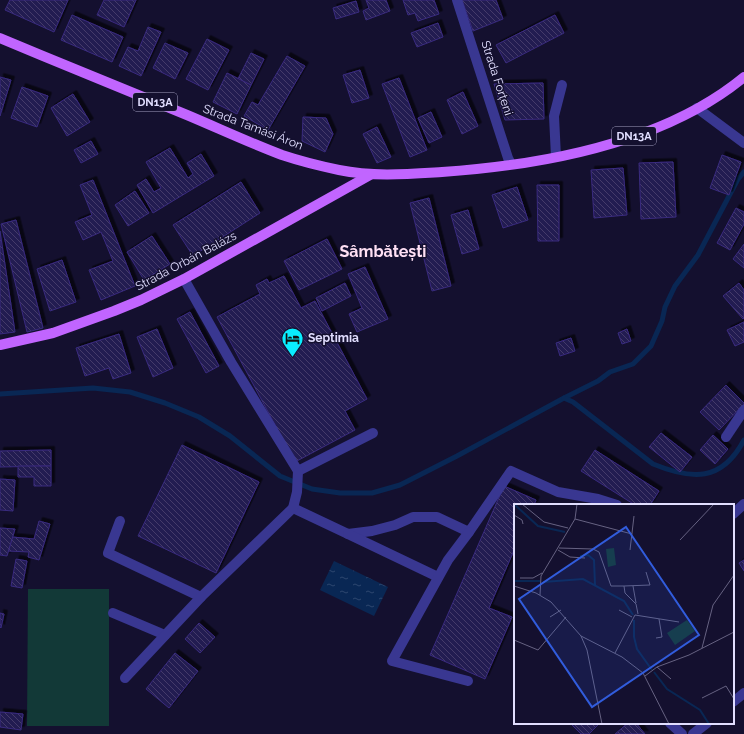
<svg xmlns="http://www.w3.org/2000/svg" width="744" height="734" font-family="Raleway,sans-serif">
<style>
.pitch{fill:#123937}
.water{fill:url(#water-ripples)}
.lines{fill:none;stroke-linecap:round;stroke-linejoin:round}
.stream{stroke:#092754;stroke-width:5}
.building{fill:url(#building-back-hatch);stroke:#392b7f;filter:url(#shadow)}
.minor{stroke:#393791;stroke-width:10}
.major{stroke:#c165ff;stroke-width:10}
.labels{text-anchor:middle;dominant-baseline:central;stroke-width:3;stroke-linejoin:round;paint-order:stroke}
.shield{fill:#14102f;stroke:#a4a0c1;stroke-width:1}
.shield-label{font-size:11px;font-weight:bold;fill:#e1deff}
.street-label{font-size:12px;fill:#e1deff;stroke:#14102f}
.poi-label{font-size:12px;font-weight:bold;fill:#e1deff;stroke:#14102f;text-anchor:start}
.district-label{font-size:16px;font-weight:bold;fill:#ffe0f4;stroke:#14102f}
.inset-river{fill:none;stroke:#092754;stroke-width:2}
.inset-road{fill:none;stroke:#666282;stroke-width:1}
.view{fill:#315cdc;fill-opacity:0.15;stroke:#315cdc;stroke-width:2}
.inset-edge{fill:none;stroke:#e1deff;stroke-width:2}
</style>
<defs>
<pattern id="water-ripples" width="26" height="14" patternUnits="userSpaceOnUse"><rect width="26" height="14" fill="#092754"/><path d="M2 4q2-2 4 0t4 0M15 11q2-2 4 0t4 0" fill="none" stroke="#2d466e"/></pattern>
<pattern id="building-back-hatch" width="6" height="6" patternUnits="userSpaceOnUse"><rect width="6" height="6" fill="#241a51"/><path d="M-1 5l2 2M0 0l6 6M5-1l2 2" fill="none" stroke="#443b6b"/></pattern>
<filter id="shadow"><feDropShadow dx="3.5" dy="-3.5" stdDeviation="0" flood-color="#0009"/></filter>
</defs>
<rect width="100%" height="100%" fill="#14102f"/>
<!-- pitch -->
<path class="pitch" d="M28 589H109V726H27Z"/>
<!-- water -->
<path class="water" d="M334 561 388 587 374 616 320 590Z"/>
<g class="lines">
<!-- stream -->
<g class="stream">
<path d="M0 394 93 388 130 392 165 403 199 417 230 436 280 476 312 489 340 493H372L400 485 457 456 564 398 598 381 610 372 633 364 651 346 662 321 665 307 675 286 698 255 738 179 744 172"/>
<path d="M564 398 573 402 653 464C692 480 722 482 744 440"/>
</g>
</g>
<!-- building -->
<g class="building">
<path d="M10 0H68L54 32 5 10Z"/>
<path d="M104 0H136L124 27 97 15Z"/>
<path d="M366 0H386L390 11 366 20 363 11 369 8Z"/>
<path d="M403 0H434L439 14 418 21 415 13 408 15Z"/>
<path d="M462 0H496L503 19 473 31Z"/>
<path d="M356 1 359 12 336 19 333 8Z"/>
<path d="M72 15 123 37 112 62 61 40Z"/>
<path d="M555 15 564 33 506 63 496 45Z"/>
<path d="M438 23 443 37 417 47 411 33Z"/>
<path d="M148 27 161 32 141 76 119 66 128 47 138 51Z"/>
<path d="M207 39 229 50 208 90 186 79Z"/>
<path d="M165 43 188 53 175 79 153 68Z"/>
<path d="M251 53 264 59 251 85 238 79Z"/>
<path d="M287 56 305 66 268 130 244 116 252 102 258 105Z"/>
<path d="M360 70 369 98 352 103 343 75Z"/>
<path d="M227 73 251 85 237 114 213 102Z"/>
<path d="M0 77 11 80 0 116Z"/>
<path d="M399 78 427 150 410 157 382 84Z"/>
<path d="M543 83 544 119 505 120 494 84Z"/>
<path d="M22 87 48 96 37 127 11 118Z"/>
<path d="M463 92 478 126 462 134 447 100Z"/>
<path d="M73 94 90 122 67 136 51 108Z"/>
<path d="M431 112 442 137 429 143 418 118Z"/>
<path d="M303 117 326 118 333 134 325 152 302 141Z"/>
<path d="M377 127 391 157 377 163 363 134Z"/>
<path d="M91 141 98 154 81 163 74 150Z"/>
<path d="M170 148 188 178 193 174 187 163 201 154 214 176 153 213 137 185 146 179 154 192 161 188 146 162Z"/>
<path d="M722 155 741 162 729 195 710 188Z"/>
<path d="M673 162 676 217 641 219 639 163Z"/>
<path d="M623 168 627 215 594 218 591 170Z"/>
<path d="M93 180 135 286 101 300 89 270 113 261 101 232 83 240 75 222 92 215 80 185Z"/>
<path d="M241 182 260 213 193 256 173 225Z"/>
<path d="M537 185H559V241H538Z"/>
<path d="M517 187 528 220 503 228 492 195Z"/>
<path d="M135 191 149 213 128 226 115 205Z"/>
<path d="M429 198 451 286 432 291 410 203Z"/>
<path d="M736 208 744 212V224L730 250 717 243Z"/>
<path d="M468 210 479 249 462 254 451 215Z"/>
<path d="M16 220 43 328 27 332 1 224Z"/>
<path d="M0 231 15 332 0 334Z"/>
<path d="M152 236 170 264 144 280 127 252Z"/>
<path d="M327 239 342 269 299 290 284 261Z"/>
<path d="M744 244V268L733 259Z"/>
<path d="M62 260 76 302 50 311 37 269Z"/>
<path d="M365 267 388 319 357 332 349 314 362 308 348 274Z"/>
<path d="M284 276 301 308 315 301 367 399 345 411 355 430 295 462 217 317 260 294 256 285 267 279 269 283Z"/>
<path d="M345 283 351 296 322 311 316 298Z"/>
<path d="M739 283 744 290V318L743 319 723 296Z"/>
<path d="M190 312 219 366 206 373 177 319Z"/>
<path d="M744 322V342L735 346 727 330Z"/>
<path d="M157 329 173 368 153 377 137 337Z"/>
<path d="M627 329 631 341 622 344 618 333Z"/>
<path d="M119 334 131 373 113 379 109 368 85 376 76 348Z"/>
<path d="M571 338 575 351 560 356 556 343Z"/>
<path d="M726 385 744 403V404L719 430 700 412Z"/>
<path d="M661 433 692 457 680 472 649 447Z"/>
<path d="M713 435 728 449 715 464 700 450Z"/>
<path d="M182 445 259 482 216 573 138 536Z"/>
<path d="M51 450V466L0 467V451Z"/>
<path d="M595 450 659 491 650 505H635L581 471Z"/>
<path d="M18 466H51V486H34V477H18Z"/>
<path d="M0 479 15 480 13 511 0 510Z"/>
<path d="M504 486 536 500 534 505H515V548L489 608 512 617 485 679 430 655Z"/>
<path d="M39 521 50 524 39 560 28 557 29 552 8 551 12 537 34 539Z"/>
<path d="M0 528 15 529 7 556 0 555Z"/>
<path d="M16 559 27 561 22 588 11 586Z"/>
<path d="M744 560V571L739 563Z"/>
<path d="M0 613 4 614 1 628 0 627Z"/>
<path d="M199 623 215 637 200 653 185 639Z"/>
<path d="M175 653 198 671 169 708 146 689Z"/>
<path d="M0 712 23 714 21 730 0 727Z"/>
<path d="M570 723H600L589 734H581Z"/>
<path d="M628 723H636L645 734H615Z"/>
</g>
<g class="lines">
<!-- minor -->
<g class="minor">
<path d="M457 0 508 158 511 164"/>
<path d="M697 108 744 143"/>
<path d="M556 157 554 116 562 85"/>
<path d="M726 437 744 410"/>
<path d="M298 471 373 433"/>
<path d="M293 508 348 534 372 531 395 525 413 517H437L469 532 511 471 558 492 598 499 617 505"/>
<path d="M733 514 744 504"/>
<path d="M120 521 108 553 201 597"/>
<path d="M348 534 438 577"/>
<path d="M113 613 165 635"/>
<path d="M125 678 201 597 293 508 297 492 298 471 231 362 184 279"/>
<path d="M468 681 392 661 448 560 469 532"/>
<path d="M733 702 744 693"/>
<path d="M670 723 682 734"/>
<path d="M693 734 707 723"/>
</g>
<!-- major -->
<g class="major">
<path d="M0 38C62 64 124 89 187 115 218 128 250 143 282 155 300 161 320 166 339 170 373 177 409 174 442 172 543 165 664 143 744 77"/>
<path d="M0 345 53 333 114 311 141 300 184 279 372 174"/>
</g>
</g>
<!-- icons -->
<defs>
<symbol id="hotel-pin" viewBox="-11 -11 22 30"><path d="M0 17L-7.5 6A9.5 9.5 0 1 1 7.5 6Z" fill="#0aedff" stroke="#14102f"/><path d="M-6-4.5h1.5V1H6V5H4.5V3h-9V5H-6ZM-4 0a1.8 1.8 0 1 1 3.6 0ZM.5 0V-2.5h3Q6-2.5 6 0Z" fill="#111"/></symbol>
</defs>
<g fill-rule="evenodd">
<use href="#hotel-pin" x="280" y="326" width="25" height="34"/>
</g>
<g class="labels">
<!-- shield labels -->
<g class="shield">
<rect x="133" y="93" width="44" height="18" rx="3"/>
<rect x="612" y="127" width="44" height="18" rx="3"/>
</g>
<g class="shield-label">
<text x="155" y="102">DN13A</text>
<text x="634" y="136">DN13A</text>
</g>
<!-- street labels -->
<g class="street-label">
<text transform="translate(497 78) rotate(72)">Strada Forțeni</text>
<text transform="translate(253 127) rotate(21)">Strada Tamási Áron</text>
<text transform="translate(186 261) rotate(-28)">Strada Orbán Balázs</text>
</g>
<!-- poi labels -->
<g class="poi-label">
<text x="308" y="338">Septimia</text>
</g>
<!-- district labels -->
<g class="district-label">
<text x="383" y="251">Sâmbătești</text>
</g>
</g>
<!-- overview -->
<g transform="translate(514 504)">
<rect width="220" height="220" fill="#14102f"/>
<path d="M100 44 102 61 94 63 92 45ZM173 116 181 127 161 141 153 129Z" fill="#123937"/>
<path class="inset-river" d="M0 0 24 22 51 28M66 52 74 51 80 56 81 81M0 77H26M29 78 69 75 110 97 119 111M120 116V133L123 145 138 166M140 168 153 185 186 206 195 220"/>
<path class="inset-road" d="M8 0 30 18 54 24M0 11 8 16 9 20M61 15 118 30M166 36 200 0M45 44 79 45 85 48 97 82H110L111 89 122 100 124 110M44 46 56 53 71 54M116 46 120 12M6 74H19L28 69M0 82 22 89 37 98 67 132 73 146 88 220M110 82 136 81 132 68M119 82 122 99M26 91 27 72 61 15 63 0M105 106 118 113M36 113 47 106M67 132 108 153 129 169 155 220M142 134 148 133 145 115M0 136 24 146 52 113M188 144 199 101 220 71M101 149 121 111 165 118M143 163 157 175M131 172 143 163 175 151 220 128M188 194 212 182 220 195"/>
<path class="view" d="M112 23 185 131 78 203 5 95Z"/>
<rect width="220" height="220" class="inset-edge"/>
</g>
</svg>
